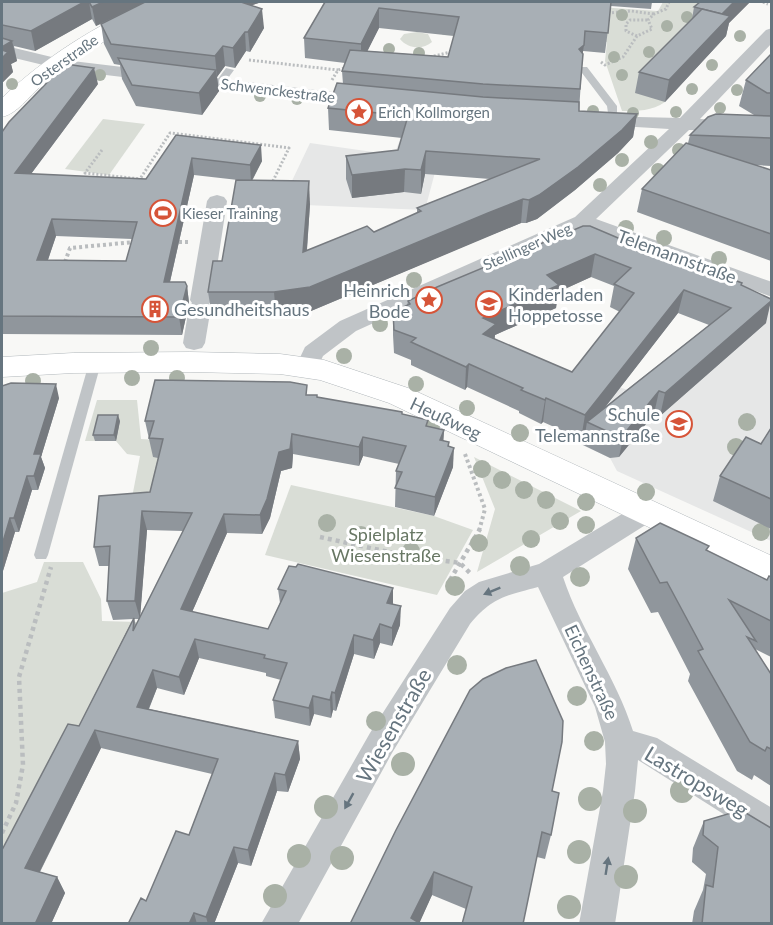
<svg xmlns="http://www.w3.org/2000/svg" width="773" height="925" font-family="Lato,sans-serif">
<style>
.built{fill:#e6e7e7}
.green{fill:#d9ddd6}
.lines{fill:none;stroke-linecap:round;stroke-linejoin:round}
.secondary-casing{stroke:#b2b8bc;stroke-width:1}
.path-far2{stroke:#babdbf;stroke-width:3;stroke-dasharray:2 2;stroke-linecap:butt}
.path-far1{stroke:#babdbf;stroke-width:4;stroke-dasharray:3 3;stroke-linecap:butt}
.path{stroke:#babdbf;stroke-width:4.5;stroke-dasharray:4 4;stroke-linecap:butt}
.lane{fill:#c0c4c7;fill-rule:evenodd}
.street{fill:#c0c4c7;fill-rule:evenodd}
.secondary{fill:#fff;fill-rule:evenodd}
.tree{fill:#a9b1a6}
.wall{fill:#90969c;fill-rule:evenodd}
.shaded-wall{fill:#767a7f}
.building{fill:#a8afb5;stroke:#767a7f;stroke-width:1.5;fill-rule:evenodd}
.oneway{fill:#66757f}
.labels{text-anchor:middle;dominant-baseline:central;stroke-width:6;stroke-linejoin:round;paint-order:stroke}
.far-street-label{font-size:15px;fill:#66757f;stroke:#fff}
.far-poi-label{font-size:15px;fill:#66757f;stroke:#fff;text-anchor:start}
.street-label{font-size:18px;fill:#66757f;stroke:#fff}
.poi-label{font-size:18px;fill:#66757f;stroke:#fff;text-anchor:end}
.park-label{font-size:18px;fill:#687764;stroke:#fff}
.near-street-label{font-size:21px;fill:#66757f;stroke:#fff}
</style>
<rect width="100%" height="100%" fill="#f8f8f6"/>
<!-- built -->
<g class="built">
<path d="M401 137 443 142 425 210 281 204 310 143 394 155Z"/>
<path d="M756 303 771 309V541L617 471 610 458 580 444 576 437 619 387 645 396Z"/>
</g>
<!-- green -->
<g class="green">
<path d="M524 2 658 11 663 2H701L707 12 665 102C652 111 638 111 622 111L605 61 607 42 442 35 446 26Z"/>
<path d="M417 32 428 34 432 42C423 50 408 49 400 39L404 34Z"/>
<path d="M103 119 145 124 109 175 65 169Z"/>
<path d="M97 400H137L141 439 158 440 177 458 158 530 129 513 140 456 127 454 116 441H85Z"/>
<path d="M474 457 581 511 477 572 495 509Z"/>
<path d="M291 485 434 516 473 530 437 595 265 555Z"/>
<path d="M44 562H83L101 599 102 621 139 622 2 885V593L37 582Z"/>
</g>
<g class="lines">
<defs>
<g id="secondary">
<path d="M149 2H174L171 6C125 28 80 53 41 86 29 96 17 114 2 117V98C45 57 95 26 149 2Z"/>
<path d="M190 352 280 354 324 360 411 389 772 556V586L389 403 320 380 280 374 190 372 73 373 2 377V357L73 353Z"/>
</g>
</defs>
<!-- secondary casing -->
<use href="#secondary" class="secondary-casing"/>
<!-- path-far2 -->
<g class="path-far2">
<path d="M763 2 768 4"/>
<path d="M608 13 631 11 654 14"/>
<path d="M637 36 626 31V24L630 20H648"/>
<path d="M430 57 455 51"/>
<path d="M249 60 338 70"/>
<path d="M601 62 605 65 623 57 637 36 652 29 648 20 654 14 666 9 669 2"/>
<path d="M332 80 338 70 348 67"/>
<path d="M102 150 85 173 140 179"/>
<path d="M142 180 140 179 170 133 289 148 272 183"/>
</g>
<!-- path-far1 -->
<g class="path-far1">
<path d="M179 242H189"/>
<path d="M65 262 70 248 135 242"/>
<path d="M465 454 485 509 479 531"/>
</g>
<!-- path -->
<g class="path">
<path d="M320 537 398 554 460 563 471 574"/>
<path d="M450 580 480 529"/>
<path d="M2 833 16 803 23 765 19 677 51 567"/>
</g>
<!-- lane -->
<g class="lane">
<path d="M581 67H587L617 106V122L609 120 607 106 579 69Z"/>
<path d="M226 68 234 70 223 85H217L215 83Z"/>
<path d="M95 359 101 363 48 555 46 559H36L34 555 89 363Z"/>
</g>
<!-- street -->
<g class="street">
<path d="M772 28V43L700 119 772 122V133L689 130 596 219 772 282V297L583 228 356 331 323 356 316 371 308 374 300 371 296 366 305 347 340 321 575 217 669 129 603 125 597 124 594 120 597 116 680 118 766 30Z"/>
<path d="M2 45 64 60 366 96 372 97 375 101 372 105 366 106 64 70 2 55Z"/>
<path d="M217 195 224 197 227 201 212 300 209 304 211 307 205 343 202 348 194 350 186 348 183 343 189 307 192 303 190 300 207 201 210 197Z"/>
<path d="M646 502 655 505 659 512 655 519 563 577C581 631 616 677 633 731L657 738 772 808V841L760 837 638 760 635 791 615 924H579L603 791 606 764 605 742 595 707 538 587C505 596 493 597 470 624L392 753 298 924H261L370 733 450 608 465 591 479 582 539 564 637 505Z"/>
</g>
<!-- secondary -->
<use href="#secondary" class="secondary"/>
</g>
<!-- trees -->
<g class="tree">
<circle cx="622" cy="15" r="6"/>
<circle cx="687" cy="17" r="6"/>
<circle cx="667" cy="26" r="6"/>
<circle cx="740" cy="36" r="6"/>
<circle cx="389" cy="49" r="6"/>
<circle cx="649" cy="52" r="6"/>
<circle cx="419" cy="53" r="6"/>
<circle cx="614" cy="57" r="6"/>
<circle cx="712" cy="65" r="6"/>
<circle cx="100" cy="75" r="6"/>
<circle cx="622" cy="75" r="6"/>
<circle cx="12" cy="84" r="6"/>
<circle cx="692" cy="89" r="6"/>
<circle cx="737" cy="90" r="6"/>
<circle cx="260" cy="96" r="6"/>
<circle cx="297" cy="99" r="6"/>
<circle cx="720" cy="108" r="6"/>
<circle cx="593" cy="111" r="6"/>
<circle cx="676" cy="112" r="6"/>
<circle cx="633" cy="113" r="6"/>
<circle cx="651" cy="142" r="7"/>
<circle cx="679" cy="150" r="7"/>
<circle cx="622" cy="160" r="7"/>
<circle cx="658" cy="170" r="7"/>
<circle cx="600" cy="185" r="7"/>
<circle cx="626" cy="228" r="8"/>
<circle cx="664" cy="238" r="8"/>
<circle cx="719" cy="259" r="8"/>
<circle cx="414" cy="280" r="8"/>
<circle cx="380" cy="324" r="8"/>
<circle cx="151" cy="348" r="8"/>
<circle cx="344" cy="356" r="8"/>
<circle cx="132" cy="378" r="8"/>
<circle cx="177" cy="378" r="8"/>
<circle cx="33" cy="381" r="8"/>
<circle cx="416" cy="384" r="8"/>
<circle cx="467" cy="408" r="8"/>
<circle cx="747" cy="422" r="9"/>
<circle cx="431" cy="426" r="9"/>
<circle cx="520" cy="433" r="9"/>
<circle cx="736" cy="447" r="9"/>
<circle cx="482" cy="469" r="9"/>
<circle cx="502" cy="480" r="9"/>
<circle cx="524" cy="490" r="9"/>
<circle cx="646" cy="492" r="9"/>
<circle cx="546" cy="500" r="9"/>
<circle cx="586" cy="502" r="9"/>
<circle cx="560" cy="521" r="9"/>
<circle cx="327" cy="523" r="9"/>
<circle cx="586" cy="525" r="9"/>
<circle cx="761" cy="532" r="9"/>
<circle cx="361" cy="535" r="9"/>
<circle cx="531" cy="539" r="9"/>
<circle cx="479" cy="543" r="9"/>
<circle cx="411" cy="551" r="9"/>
<circle cx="520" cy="566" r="10"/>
<circle cx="580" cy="577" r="10"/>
<circle cx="455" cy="586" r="10"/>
<circle cx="457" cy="665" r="10"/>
<circle cx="577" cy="696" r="10"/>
<circle cx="376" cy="721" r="10"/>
<circle cx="594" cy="741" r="10"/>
<circle cx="403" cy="764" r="12"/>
<circle cx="682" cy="791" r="12"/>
<circle cx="590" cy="799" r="12"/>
<circle cx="326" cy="807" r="12"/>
<circle cx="635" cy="811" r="12"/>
<circle cx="579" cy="852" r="12"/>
<circle cx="299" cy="856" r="12"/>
<circle cx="342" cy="858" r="12"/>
<circle cx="626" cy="877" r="12"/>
<circle cx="275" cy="896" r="12"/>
<circle cx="569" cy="907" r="12"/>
</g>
<!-- wall -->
<g class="wall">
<path d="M2 2H262L251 5 264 28 250 52 246 51 235 68 225 66 217 77 219 91 202 115 136 106 122 79 120 65 114 64 104 44 101 24 120 14 96 26 92 19 35 51 14 46 17 61 11 64 13 72 2 83Z"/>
<path d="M325 2H652L651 9 611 6 605 53 583 51 579 111 637 114 633 137 618 153 575 190 537 219 526 223H521L486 237 311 311 276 316H212L208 292 222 261 238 180 194 175 170 282 187 286 189 303 182 335 2 334V132L98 84 31 174 146 179 176 135 262 161 252 181 310 204 307 250 374 232 417 213V208L490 179 425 174 421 194 404 192 352 198 346 179V156L398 150 402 138 329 130 328 108 343 84 342 71 345 63 305 58 304 38ZM379 28 454 36 448 57 367 51ZM56 236 132 239 126 261 48 260Z"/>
<path d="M700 2H750L729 23 726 36 665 102 635 93 639 72 692 19 694 7Z"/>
<path d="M771 54V166L755 165 771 170V261L637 212 642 189 688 143 690 135 754 115 739 106 746 80Z"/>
<path d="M583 226 741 285 766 323 660 416 654 414 619 457 610 458 583 445 585 434 581 439 543 422 541 424 519 413V411L467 387 465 390 411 365V360L394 353 393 335V312L407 305 408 301ZM591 277 614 286 610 307 620 312 572 372 494 339 495 335 556 308 558 292ZM678 313 709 325 606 406Z"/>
<path d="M2 386 59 398 41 457 45 468 38 490H32L19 532H15L2 574Z"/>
<path d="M308 395 402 414 428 426 444 430 443 441 449 442V447L453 467 434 516 395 507 396 471 399 464 363 456 359 466 293 454 292 468 281 471 270 518 262 534 227 533 192 612 268 629 280 603 278 589 393 588V604L400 625 392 646 380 643 374 659 354 654 336 711 333 710 331 718 314 714 310 726 275 718 273 700 281 680 266 676V673L199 658 184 695 157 688 149 709 298 741 300 759 288 792 277 791 251 866 238 863 214 924H128L146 901 189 835 212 774 101 748 40 872 57 877 65 893 51 924H2L79 726 133 619 113 620 107 601 109 566H99L94 547 150 492 158 458 153 457 145 421ZM147 530 183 531 140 616ZM134 619H139L136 625Z"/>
<path d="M120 421 116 441H95L93 435Z"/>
<path d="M771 428V529L713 501 720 476 761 444Z"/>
<path d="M636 538 707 551 767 580 771 577V657L755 649 771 674V786L754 775 752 780 737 771 688 681 690 674 658 612 651 613 628 569Z"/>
<path d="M552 791 551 835 545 859 537 857 466 909 432 895 419 923 350 924Z"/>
<path d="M704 821 771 924H692L694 911 703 890 706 874 692 862 693 848Z"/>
</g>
<!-- shaded-wall -->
<g class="shaded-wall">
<path d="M84 2H89L92 19 35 51 31 31Z"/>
<path d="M103 2H145L96 26 92 7Z"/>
<path d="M223 2H262L224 14Z"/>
<path d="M734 2H750L729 23 726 36 665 102 669 80 721 14Z"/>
<path d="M379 8V28L361 64V44Z"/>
<path d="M262 9 264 28 250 52 248 32Z"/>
<path d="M245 32 246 51 235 68 233 48Z"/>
<path d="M12 41 17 61 11 64 13 72 2 83V47Z"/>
<path d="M584 45 581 65 579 49Z"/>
<path d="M223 46 225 66 217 77 215 56Z"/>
<path d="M94 68 98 84 19 190 15 173Z"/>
<path d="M216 70 219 91 202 115 199 93Z"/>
<path d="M637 114 633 137 618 153 575 190 537 219 526 223 529 200Z"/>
<path d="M261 145 262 161 251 182 250 165Z"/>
<path d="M426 151 425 174 421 194V170Z"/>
<path d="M192 158 194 175 166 299 164 282Z"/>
<path d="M405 169 404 192 352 198V175Z"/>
<path d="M309 181 310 204 305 276 303 252Z"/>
<path d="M523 199 521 223 311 311 276 316 274 292Z"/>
<path d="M52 219 56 236 42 277 37 260Z"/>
<path d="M595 254 591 277 558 292 556 308 495 335 494 347 482 358 483 318 547 275Z"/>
<path d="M187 286 189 303 182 335 179 317Z"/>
<path d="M684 290 678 313 592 424 587 422 585 434 581 439 585 415Z"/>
<path d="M771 301 766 323 660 416 665 393Z"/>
<path d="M469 364 467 387 465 390 466 367Z"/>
<path d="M56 384 59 398 41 457 45 468 38 490 34 476V454Z"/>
<path d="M659 391 654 414 619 457 624 434Z"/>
<path d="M546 398 543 422 541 424 545 400Z"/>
<path d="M118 415 120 421 116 441 114 435Z"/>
<path d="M444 430 443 449 440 440Z"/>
<path d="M292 434 293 454 292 468 281 471 270 518 262 534 260 515 279 452Z"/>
<path d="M363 437V456L359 466V447Z"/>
<path d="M454 448 453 467 434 516 435 497Z"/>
<path d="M27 476 32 490 19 532 14 518Z"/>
<path d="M142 511 147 530 140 619 135 601Z"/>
<path d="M224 514 227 533 185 628 181 609Z"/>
<path d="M10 518 15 532 2 574V545Z"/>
<path d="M393 588V607L387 603Z"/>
<path d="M401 606 400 625 392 646V628Z"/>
<path d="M380 624V643L374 659 373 640Z"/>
<path d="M354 635V654L336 711 335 693Z"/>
<path d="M195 639 199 658 184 695 179 677Z"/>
<path d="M153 670 157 688 142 725 137 707Z"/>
<path d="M332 692 333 710 331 718 330 700Z"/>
<path d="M313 696 314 714 310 726 309 708Z"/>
<path d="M95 730 101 748 33 885 25 868Z"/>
<path d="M298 741 300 759 288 792 285 775Z"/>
<path d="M275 773 277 791 251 866 248 850Z"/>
<path d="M234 847 238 863 214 924H208L206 917Z"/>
<path d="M434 872 432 895 419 924 411 918Z"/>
<path d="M57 877 65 893 51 924H35Z"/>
<path d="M194 913 197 924H189Z"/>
</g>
<!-- building -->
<g class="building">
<path d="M2 2H84L31 31 2 25Z"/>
<path d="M89 2H103L92 7Z"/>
<path d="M145 2H241L262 9 248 32H245L233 48 223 46 215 56 111 44 101 24Z"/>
<path d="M325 2H611L608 33 585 31 584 45 579 49 583 54 580 89 483 84 342 71 350 50 448 57 459 17 379 8 361 44 304 38Z"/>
<path d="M700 2H734L722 14 694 7Z"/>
<path d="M702 9 730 16 669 80 639 72Z"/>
<path d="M2 38 12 41 2 47Z"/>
<path d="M2 50 8 52 2 58Z"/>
<path d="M771 54V93H767L746 80Z"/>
<path d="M118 58 216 70 199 93 132 85Z"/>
<path d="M65 64 94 68 15 173 146 179 176 135 261 145 250 165 192 158 164 282H185L187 286 179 317 2 316V132L9 122ZM52 219 137 222 126 261 37 260Z"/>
<path d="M337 83 483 97 579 102V111L637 114 622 130 578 167 539 195 529 200 523 199 488 213 310 287 274 292H208L213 261H222L236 180 309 181 303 252 367 226 374 232 421 211 417 208 540 159 426 151 421 170 405 169 352 175 346 156 398 150 408 116 328 108Z"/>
<path d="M716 114 771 116V138L690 135 708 117Z"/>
<path d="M686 143 771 170V234L642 189Z"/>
<path d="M583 226H590L637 246 639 244 742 283 741 285 771 299V301L665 393 659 391 624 434 615 435 587 422 731 308 684 290 585 415 546 398 545 400 521 390 523 388 469 364 466 367 411 342 416 338 394 330 393 312 410 304 408 301 437 287ZM595 254 631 268 614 284 634 293 572 372 483 334 496 324 483 318 559 285 547 275Z"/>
<path d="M155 380 290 382 307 385 306 395H317V397L402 412V414L428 420 426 426 444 430 440 440 449 442 448 446 454 448 435 497 395 488 402 472 396 471 406 446 363 437 359 447 292 434 290 449 279 452 267 499 260 515 224 514 181 609 268 629 286 591 278 589 289 566 296 567 298 564 393 588 387 603 401 606 392 628 380 624 373 640 354 635 335 693 332 692 330 700 313 696 309 708 273 700 287 663 264 658 265 655 195 639 179 677 153 670 137 707 298 741 285 775 275 773 248 850 234 847 206 917 194 913 189 924H128L141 898 146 901 176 831 189 835 218 759 95 730 25 868 57 877 35 924H2V850L68 724 79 726 134 618 133 631 192 513 142 511 135 601H107L110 546 94 547 99 496 150 492 163 439 149 438 154 421H145Z"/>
<path d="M11 383 56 384 34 454H41L34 476H27L14 518H10L2 545V386Z"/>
<path d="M98 415H118L114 435H93Z"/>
<path d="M771 428V499L720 476 746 437 761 444Z"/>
<path d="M660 523 709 546 706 550 767 580 769 576 771 577V621L729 600 756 641 747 637 771 674V749L767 747 765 751 750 742 698 651 703 649 667 582 660 583 636 538Z"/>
<path d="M536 660 563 721 562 742 552 791 559 793 551 835 542 832 523 924H462L472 887 434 872 411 918 421 924H350L396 830 470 690 483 679 506 668Z"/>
<path d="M741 810 771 828V924H702L706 885 713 887 718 847 703 835 704 821Z"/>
</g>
<!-- one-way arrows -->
<defs><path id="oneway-solid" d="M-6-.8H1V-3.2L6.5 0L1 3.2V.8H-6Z" transform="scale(1.5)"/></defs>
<g class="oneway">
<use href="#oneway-solid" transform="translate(492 591) rotate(158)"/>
<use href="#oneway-solid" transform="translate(349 801) rotate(119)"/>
<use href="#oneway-solid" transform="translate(607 866) rotate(-81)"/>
</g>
<!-- icons -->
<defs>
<symbol id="sight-ring" viewBox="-11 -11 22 22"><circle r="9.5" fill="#fff" stroke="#d65438" stroke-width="1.5"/><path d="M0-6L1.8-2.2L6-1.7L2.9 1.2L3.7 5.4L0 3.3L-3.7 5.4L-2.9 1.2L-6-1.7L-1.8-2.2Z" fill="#d65438"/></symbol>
<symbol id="stadium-ring" viewBox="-11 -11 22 22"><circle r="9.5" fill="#fff" stroke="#d65438" stroke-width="1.5"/><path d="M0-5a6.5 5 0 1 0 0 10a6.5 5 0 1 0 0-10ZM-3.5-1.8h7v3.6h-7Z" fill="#d65438"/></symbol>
<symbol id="school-ring" viewBox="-11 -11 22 22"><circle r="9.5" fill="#fff" stroke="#d65438" stroke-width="1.5"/><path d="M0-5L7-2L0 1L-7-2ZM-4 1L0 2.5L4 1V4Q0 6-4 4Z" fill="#d65438"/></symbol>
<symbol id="building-ring" viewBox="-11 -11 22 22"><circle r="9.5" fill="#fff" stroke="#d65438" stroke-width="1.5"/><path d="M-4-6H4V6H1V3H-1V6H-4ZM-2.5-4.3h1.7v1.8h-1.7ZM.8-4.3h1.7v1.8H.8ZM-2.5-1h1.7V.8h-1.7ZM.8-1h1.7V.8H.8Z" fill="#d65438"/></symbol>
</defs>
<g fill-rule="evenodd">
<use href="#sight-ring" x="344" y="97" width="30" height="30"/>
<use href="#stadium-ring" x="148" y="198" width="30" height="30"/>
<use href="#sight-ring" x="414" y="285" width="30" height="30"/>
<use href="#school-ring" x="474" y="289" width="30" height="30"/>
<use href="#building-ring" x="140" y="294" width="30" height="30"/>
<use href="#school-ring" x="664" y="409" width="30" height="30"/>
</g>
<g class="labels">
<!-- far-street labels -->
<g class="far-street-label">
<text transform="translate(64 60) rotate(-35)">Osterstraße</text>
<text transform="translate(278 90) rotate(7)">Schwenckestraße</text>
<text transform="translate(527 246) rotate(-24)">Stellinger Weg</text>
</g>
<!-- far-poi labels -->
<g class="far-poi-label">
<text x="378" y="112">Erich Kollmorgen</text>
<text x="182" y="213">Kieser Training</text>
</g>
<!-- street labels -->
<g class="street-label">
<text transform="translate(677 256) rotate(20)">Telemannstraße</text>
<text transform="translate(446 418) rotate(25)">Heußweg</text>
<text transform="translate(592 672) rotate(65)">Eichenstraße</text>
</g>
<!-- poi labels -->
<g class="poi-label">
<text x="410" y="290">Heinrich<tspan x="410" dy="21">Bode</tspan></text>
<text x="508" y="294" text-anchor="start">Kinderladen<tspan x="508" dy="21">Hoppetosse</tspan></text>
<text x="174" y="309" text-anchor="start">Gesundheitshaus</text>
<text x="660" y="414">Schule<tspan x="660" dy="21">Telemannstraße</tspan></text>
</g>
<!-- park labels -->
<g class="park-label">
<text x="386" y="534">Spielplatz<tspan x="386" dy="21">Wiesenstraße</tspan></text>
</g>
<!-- near-street labels -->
<g class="near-street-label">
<text transform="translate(393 725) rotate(-60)">Wiesenstraße</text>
<text transform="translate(697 781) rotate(31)">Lastropsweg</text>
</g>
</g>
<!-- border -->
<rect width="773" height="925" fill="none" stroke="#66757f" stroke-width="6"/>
</svg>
